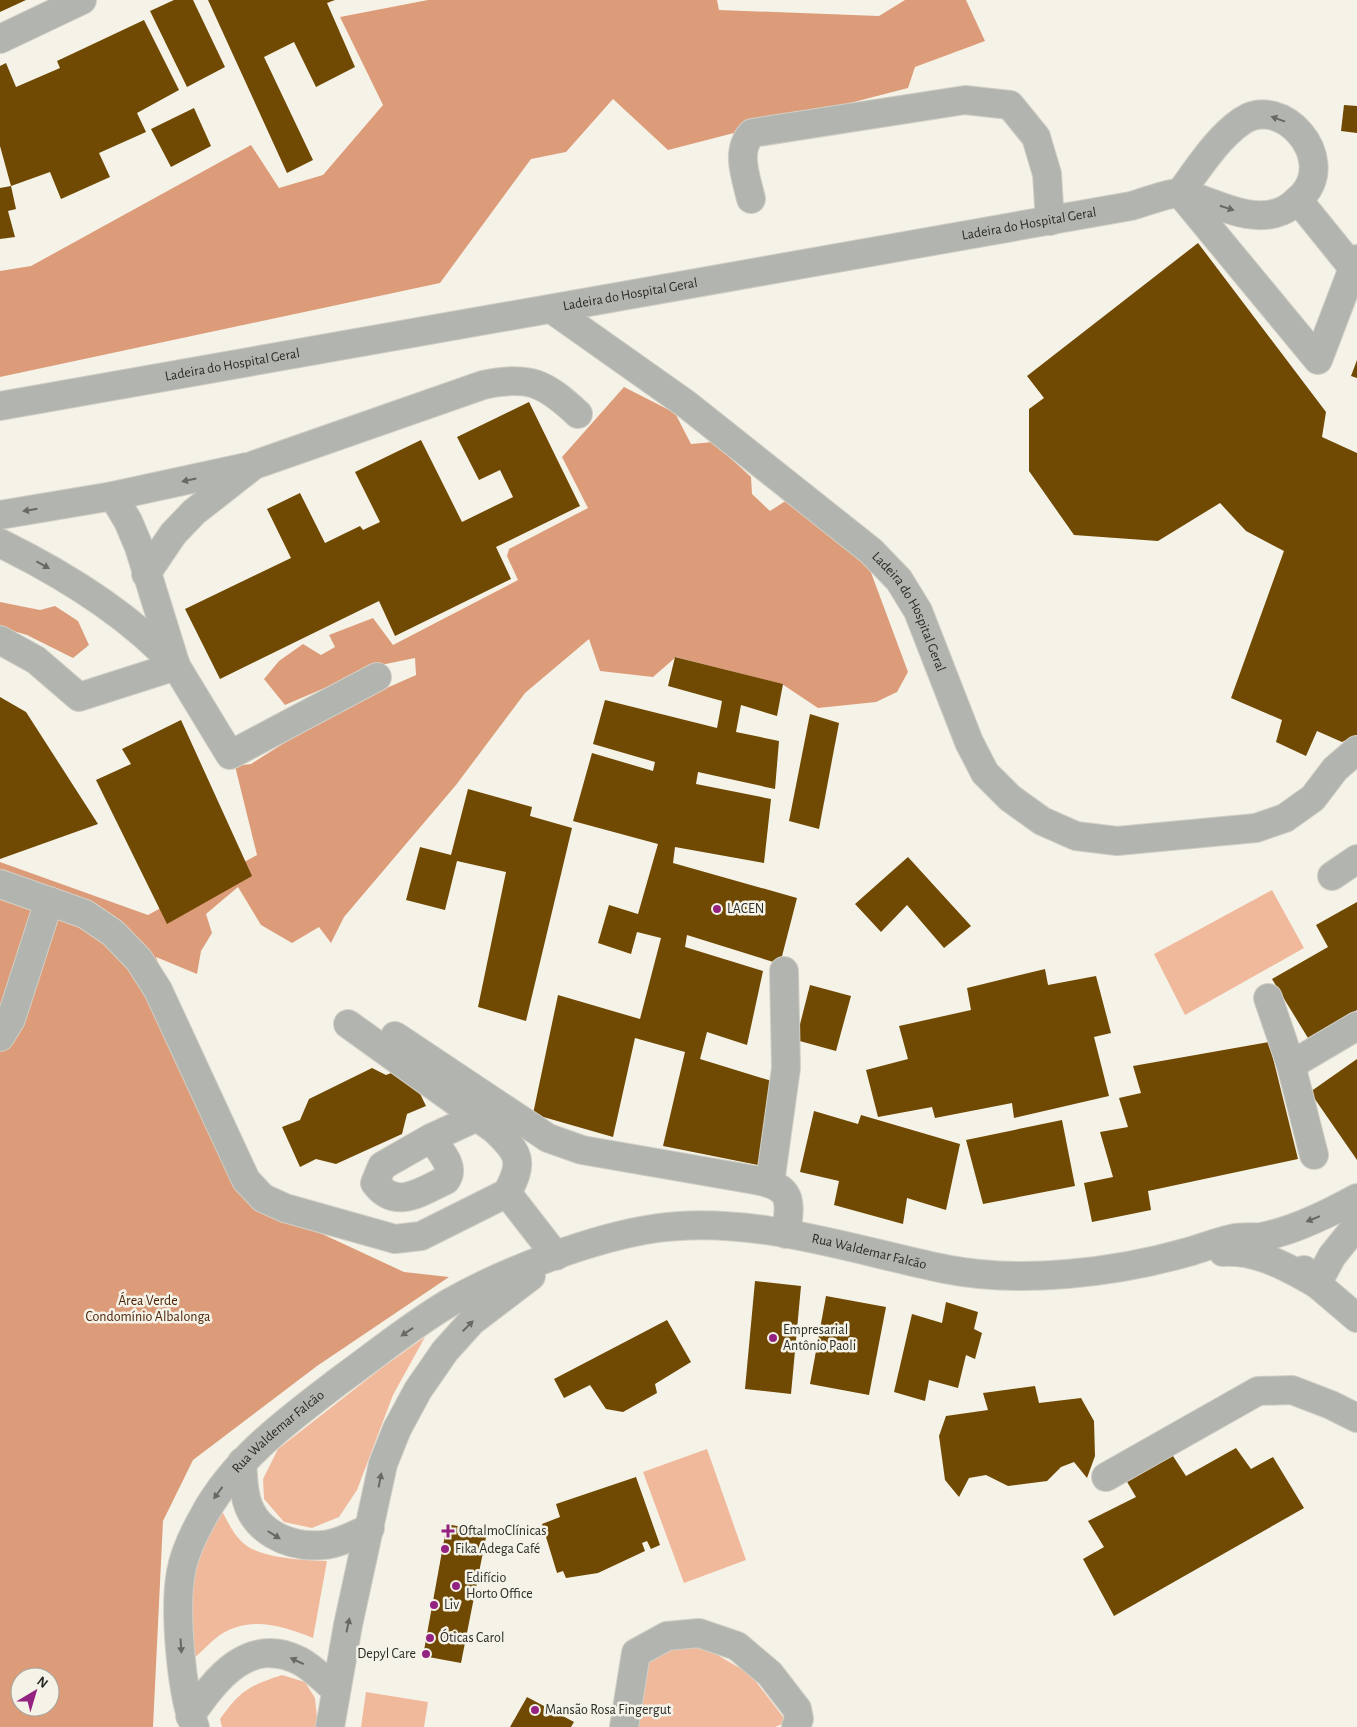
<svg xmlns="http://www.w3.org/2000/svg" width="1357" height="1727" font-family="'Alegreya Sans',sans-serif">
<style>
.green{fill:#f1b99c}
.forest{fill:#dd9c79;fill-rule:evenodd}
.building{fill:#704902}
.lines{fill:none;stroke-linecap:round;stroke-linejoin:round}
.minor-casing{stroke:#d1cfc5;stroke-width:30}
.minor{stroke:#b2b4af;stroke-width:28}
.oneway{fill:#686864}
.poi-dot{fill:#942281;stroke:#f5f3e8;stroke-width:2}
.labels{text-anchor:middle;dominant-baseline:central;stroke-width:5;stroke-linejoin:round;paint-order:stroke}
.street-label{font-size:14px;fill:#2b2a26;stroke:#f5f3e8}
.poi-label{font-size:14px;fill:#2b2a26;stroke:#f5f3e8;text-anchor:start}
.park-label{font-size:14px;fill:#4d2308;stroke:#f5f3e8}
</style>
<rect width="100%" height="100%" fill="#f5f3e8"/>
<!-- green -->
<g class="green">
<path d="M1272 890 1304 948 1185 1015 1154 954Z"/>
<path d="M425 1337 393 1395 357 1490 339 1517 312 1528 284 1522 264 1499 263 1479 278 1449 383 1367Z"/>
<path d="M707 1449 746 1560 684 1583 643 1472Z"/>
<path d="M217 1502C224 1514 231 1531 241 1541 258 1559 304 1560 327 1561L313 1638C283 1626 250 1615 220 1635 211 1641 203 1651 194 1658L188 1634 195 1545Z"/>
<path d="M674 1645 702 1646 750 1674 787 1722 775 1727H638L643 1661Z"/>
<path d="M282 1675 305 1682 315 1698 318 1727H222L220 1719C241 1690 249 1686 282 1675Z"/>
<path d="M366 1692 428 1702 424 1727H361Z"/>
</g>
<!-- forest -->
<g class="forest">
<path d="M428 0H717L719 10 879 16 905 0H966L985 41 915 67 908 88 668 150 613 99 566 152 531 159 440 283 0 377V271L31 266 251 145 279 188 323 175 383 105 340 17Z"/>
<path d="M624 387 675 413 691 444 713 442 751 477 752 494 770 511 787 500 866 559 908 672 897 692 876 702 818 708 782 684 676 657 653 677 600 671 589 639 525 693 456 785 344 917 331 943 319 927 292 943 261 925 238 887 206 914 212 933 201 951 197 974 156 957 247 1199 404 1272 449 1277 317 1366 193 1460 163 1521 153 1727H0V862L148 915 257 855 235 766 251 764 335 711 416 675 415 658 376 666 285 705 264 679 279 661 303 644 321 655 335 647 329 635 373 618 393 645 518 580 507 556 509 549 588 508 562 457ZM20 1677H50V1707H20Z"/>
<path d="M0 602 40 610 55 606 78 621 89 645 73 658 27 635 0 627Z"/>
</g>
<!-- building -->
<g class="building">
<path d="M0 0H26L0 12Z"/>
<path d="M174 0H193L225 67 187 87 150 11Z"/>
<path d="M208 0H335L327 3 355 67 316 87 294 42 264 57 313 160 287 173Z"/>
<path d="M144 20 179 90 137 113 146 132 99 153 110 177 61 199 50 172 11 186 0 146V66L6 63 16 87 60 68 57 61Z"/>
<path d="M1344 105 1357 106V133L1341 131Z"/>
<path d="M194 108 211 146 171 167 151 129Z"/>
<path d="M11 186 16 209 8 211 15 237 0 239V188Z"/>
<path d="M1198 243 1326 412 1322 437 1357 453V735L1342 742 1317 731 1306 756 1276 742 1282 720 1231 698 1284 551 1246 531 1220 503 1158 541 1074 535 1029 471V409L1044 398 1027 376Z"/>
<path d="M1357 360V378L1351 376Z"/>
<path d="M529 402 580 506 496 547 511 579 395 636 379 601 220 679 185 609 291 558 267 509 300 493 325 543 360 526 363 530 380 522 355 472 421 440 462 522 513 497 500 470 479 480 457 437Z"/>
<path d="M675 657 783 684 777 716 741 705 736 732 779 741 775 789 698 772 696 784 771 799 764 863 675 847 673 863 797 898 780 964 687 935 685 947 763 971 747 1045 707 1032 700 1059 778 1083 763 1166 663 1146 685 1052 635 1038 613 1137 533 1114 558 995 640 1019 661 938 637 932 631 954 598 943 609 905 638 914 658 844 573 821 592 753 653 771 655 762 593 744 605 700 717 728 722 701 668 686Z"/>
<path d="M0 697 26 712 98 824 0 859Z"/>
<path d="M810 714 839 723 819 829 789 821Z"/>
<path d="M181 720 252 876 167 924 96 780 131 764 122 749Z"/>
<path d="M468 789 532 807 530 816 572 828 526 1021 478 1007 506 872 457 861 445 910 406 900 420 847 451 855Z"/>
<path d="M908 857 971 926 944 948 907 905 881 932 855 904Z"/>
<path d="M1357 902V1010L1308 1038 1272 979 1328 947 1316 925Z"/>
<path d="M1045 969 1048 985 1096 976 1111 1033 1094 1037 1109 1096 1014 1118 1012 1103 935 1118 932 1107 878 1117 866 1070 908 1059 899 1026 971 1010 967 988Z"/>
<path d="M810 985 851 996 836 1051 796 1040Z"/>
<path d="M1269 1042 1298 1159 1148 1191 1151 1210 1092 1222 1084 1183 1113 1177 1100 1132 1128 1127 1119 1098 1141 1093 1133 1066Z"/>
<path d="M1357 1059V1160L1310 1092Z"/>
<path d="M407 1067 426 1106 407 1114 402 1134 336 1164 316 1159 300 1167 282 1127 300 1120 309 1099 372 1068 386 1075Z"/>
<path d="M814 1111 858 1124 861 1115 960 1144 946 1210 907 1198 903 1224 834 1205 839 1181 800 1172Z"/>
<path d="M1062 1120 1075 1186 983 1204 966 1140Z"/>
<path d="M755 1281 801 1286 791 1394 745 1389Z"/>
<path d="M826 1296 886 1307 869 1395 810 1384Z"/>
<path d="M946 1302 978 1312 974 1329 982 1333 975 1359 966 1355 958 1388 929 1380 925 1401 894 1392 912 1314 942 1323Z"/>
<path d="M667 1320 691 1362 655 1384 657 1393 623 1412 606 1409 590 1385 564 1398 554 1379Z"/>
<path d="M1035 1386 1039 1403 1081 1398 1094 1421 1095 1456 1087 1478 1074 1462 1061 1467 1047 1481 1008 1486 986 1475 969 1478 959 1497 945 1480 939 1436 946 1416 988 1410 983 1393Z"/>
<path d="M1236 1448 1251 1469 1273 1457 1304 1508 1114 1616 1083 1559 1104 1547 1088 1521 1136 1497 1126 1480 1171 1453 1186 1476Z"/>
<path d="M636 1477 660 1545 651 1549 647 1541 642 1543 645 1551 598 1573 566 1578 563 1571 557 1573 542 1524 560 1517 556 1504Z"/>
<path d="M447 1524 487 1532 461 1663 423 1656Z"/>
<path d="M527 1697 574 1722 571 1727H510Z"/>
</g>
<g class="lines">
<defs>
<g id="minor">
<path d="M0 39 82 0"/>
<path d="M1180 193 1318 360 1353 268"/>
<path d="M751 199C746 177 735 151 752 133L965 100 1010 105 1036 137 1047 174 1050 221"/>
<path d="M1298 200 1353 268 1357 259"/>
<path id="s1" d="M553 310 686 404 871 551 899 580 918 611 969 742 985 773 1010 798 1042 821 1076 836 1117 841 1256 828 1285 818 1313 798 1335 769 1357 750"/>
<path id="s2" d="M0 406 1131 206C1146 202 1164 194 1179 193 1185 193 1192 197 1197 198 1224 207 1254 223 1282 211 1290 208 1297 201 1303 195 1337 157 1282 94 1242 121 1217 138 1198 169 1180 193"/>
<path d="M113 496 128 521 139 547 176 666 230 755 377 677"/>
<path d="M0 515 113 496 247 467"/>
<path d="M0 543C63 574 128 613 176 666L79 697 36 660 0 640"/>
<path d="M146 574 173 534 194 512 254 465 483 385C529 375 545 383 578 414"/>
<path d="M1332 876 1357 859"/>
<path d="M0 884 85 914 113 933 139 960 158 990 246 1180 263 1198 285 1208 395 1239 421 1236 507 1193 556 1256"/>
<path d="M1268 998 1291 1065 1314 1155"/>
<path d="M348 1024 494 1129C520 1153 524 1162 507 1193"/>
<path d="M395 1036 548 1138 582 1150 755 1180C793 1187 791 1200 786 1234"/>
<path d="M0 1037 11 1019 49 901"/>
<path d="M1291 1065 1357 1026"/>
<path d="M431 1138C439 1150 456 1166 446 1180 422 1191 396 1211 375 1183L382 1166 431 1138 477 1117"/>
<path d="M770 1183 786 1068 784 971"/>
<path d="M1223 1252C1258 1250 1287 1267 1317 1284"/>
<path d="M1304 1270 1317 1284 1357 1318"/>
<path d="M1317 1284 1332 1256 1357 1225"/>
<path d="M242 1462C243 1472 243 1483 245 1493 251 1531 288 1548 323 1545 339 1544 356 1534 370 1528"/>
<path d="M1106 1477 1258 1391 1292 1390 1331 1405 1357 1418"/>
<path d="M190 1716C216 1679 248 1635 300 1661 313 1668 324 1680 336 1690"/>
<path id="s3" d="M195 1727C181 1694 174 1608 181 1572 184 1554 194 1533 203 1517 234 1459 288 1420 339 1381 375 1355 410 1326 449 1303 505 1271 594 1237 658 1228 754 1215 852 1250 945 1269 1020 1284 1115 1273 1188 1252 1203 1248 1216 1242 1231 1239 1241 1236 1251 1238 1261 1237 1294 1231 1328 1214 1357 1198"/>
<path d="M330 1727 348 1625 383 1464 397 1429 418 1390 445 1351 472 1321 531 1276"/>
<path d="M624 1727 636 1653 667 1636 699 1633 737 1646 770 1674 797 1709 799 1719 796 1727"/>
</g>
</defs>
<!-- minor casing -->
<use href="#minor" class="minor-casing"/>
<!-- minor -->
<use href="#minor" class="minor"/>
</g>
<!-- one-way arrows -->
<defs><path id="oneway-solid" d="M-6-.8H1V-3.2L6.5 0L1 3.2V.8H-6Z" transform="scale(1.25)"/></defs>
<g class="oneway">
<use href="#oneway-solid" transform="translate(1278 119) rotate(-160)"/>
<use href="#oneway-solid" transform="translate(1227 208) rotate(18)"/>
<use href="#oneway-solid" transform="translate(189 480) rotate(168)"/>
<use href="#oneway-solid" transform="translate(30 510) rotate(171)"/>
<use href="#oneway-solid" transform="translate(43 565) rotate(29)"/>
<use href="#oneway-solid" transform="translate(1313 1219) rotate(158)"/>
<use href="#oneway-solid" transform="translate(468 1326) rotate(-45)"/>
<use href="#oneway-solid" transform="translate(407 1332) rotate(146)"/>
<use href="#oneway-solid" transform="translate(380 1480) rotate(-79)"/>
<use href="#oneway-solid" transform="translate(218 1493) rotate(126)"/>
<use href="#oneway-solid" transform="translate(274 1535) rotate(32)"/>
<use href="#oneway-solid" transform="translate(348 1625) rotate(-78)"/>
<use href="#oneway-solid" transform="translate(181 1646) rotate(86)"/>
<use href="#oneway-solid" transform="translate(297 1661) rotate(-155)"/>
</g>
<!-- markers -->
<g class="poi-dot">
<circle cx="717" cy="909" r="5"/>
<circle cx="773" cy="1338" r="5"/>
<path d="M445.5 1523.5h5v5h5v5h-5v5h-5v-5h-5v-5h5z"/>
<circle cx="445" cy="1549" r="5"/>
<circle cx="456" cy="1586" r="5"/>
<circle cx="434" cy="1605" r="5"/>
<circle cx="430" cy="1638" r="5"/>
<circle cx="426" cy="1654" r="5"/>
<circle cx="535" cy="1710" r="5"/>
</g>
<g class="labels">
<!-- street labels -->
<g class="street-label">
<text stroke="none"><textPath href="#s2" startOffset="1045">Ladeira do Hospital Geral</textPath></text>
<text stroke="none"><textPath href="#s2" startOffset="640">Ladeira do Hospital Geral</textPath></text>
<text stroke="none"><textPath href="#s2" startOffset="236">Ladeira do Hospital Geral</textPath></text>
<text stroke="none"><textPath href="#s1" startOffset="472">Ladeira do Hospital Geral</textPath></text>
<text stroke="none"><textPath href="#s3" startOffset="982">Rua Waldemar Falcão</textPath></text>
<text stroke="none"><textPath href="#s3" startOffset="331">Rua Waldemar Falcão</textPath></text>
</g>
<!-- poi labels -->
<g class="poi-label">
<text x="727" y="909">LACEN</text>
<text x="783" y="1330">Empresarial<tspan x="783" dy="16">Antônio Paoli</tspan></text>
<text x="459" y="1531">OftalmoClínicas</text>
<text x="455" y="1549">Fika Adega Café</text>
<text x="466" y="1578">Edifício<tspan x="466" dy="16">Horto Office</tspan></text>
<text x="444" y="1605">Liv</text>
<text x="440" y="1638">Óticas Carol</text>
<text x="416" y="1654" text-anchor="end">Depyl Care</text>
<text x="545" y="1710">Mansão Rosa Fingergut</text>
</g>
<!-- park labels -->
<g class="park-label">
<text x="148" y="1301">Área Verde<tspan x="148" dy="16">Condomínio Albalonga</tspan></text>
</g>
</g>
<!-- north arrow -->
<g transform="translate(35 1692) rotate(38)"><circle r="24" fill="#f5f3e8" stroke="#a4a39a"/>
<path d="M0-4L9 19L0 12L-9 19Z" fill="#942281"/>
<text y="-8" font-size="14" font-weight="bold" text-anchor="middle" fill="#2b2a26">N</text>
</g>
</svg>
